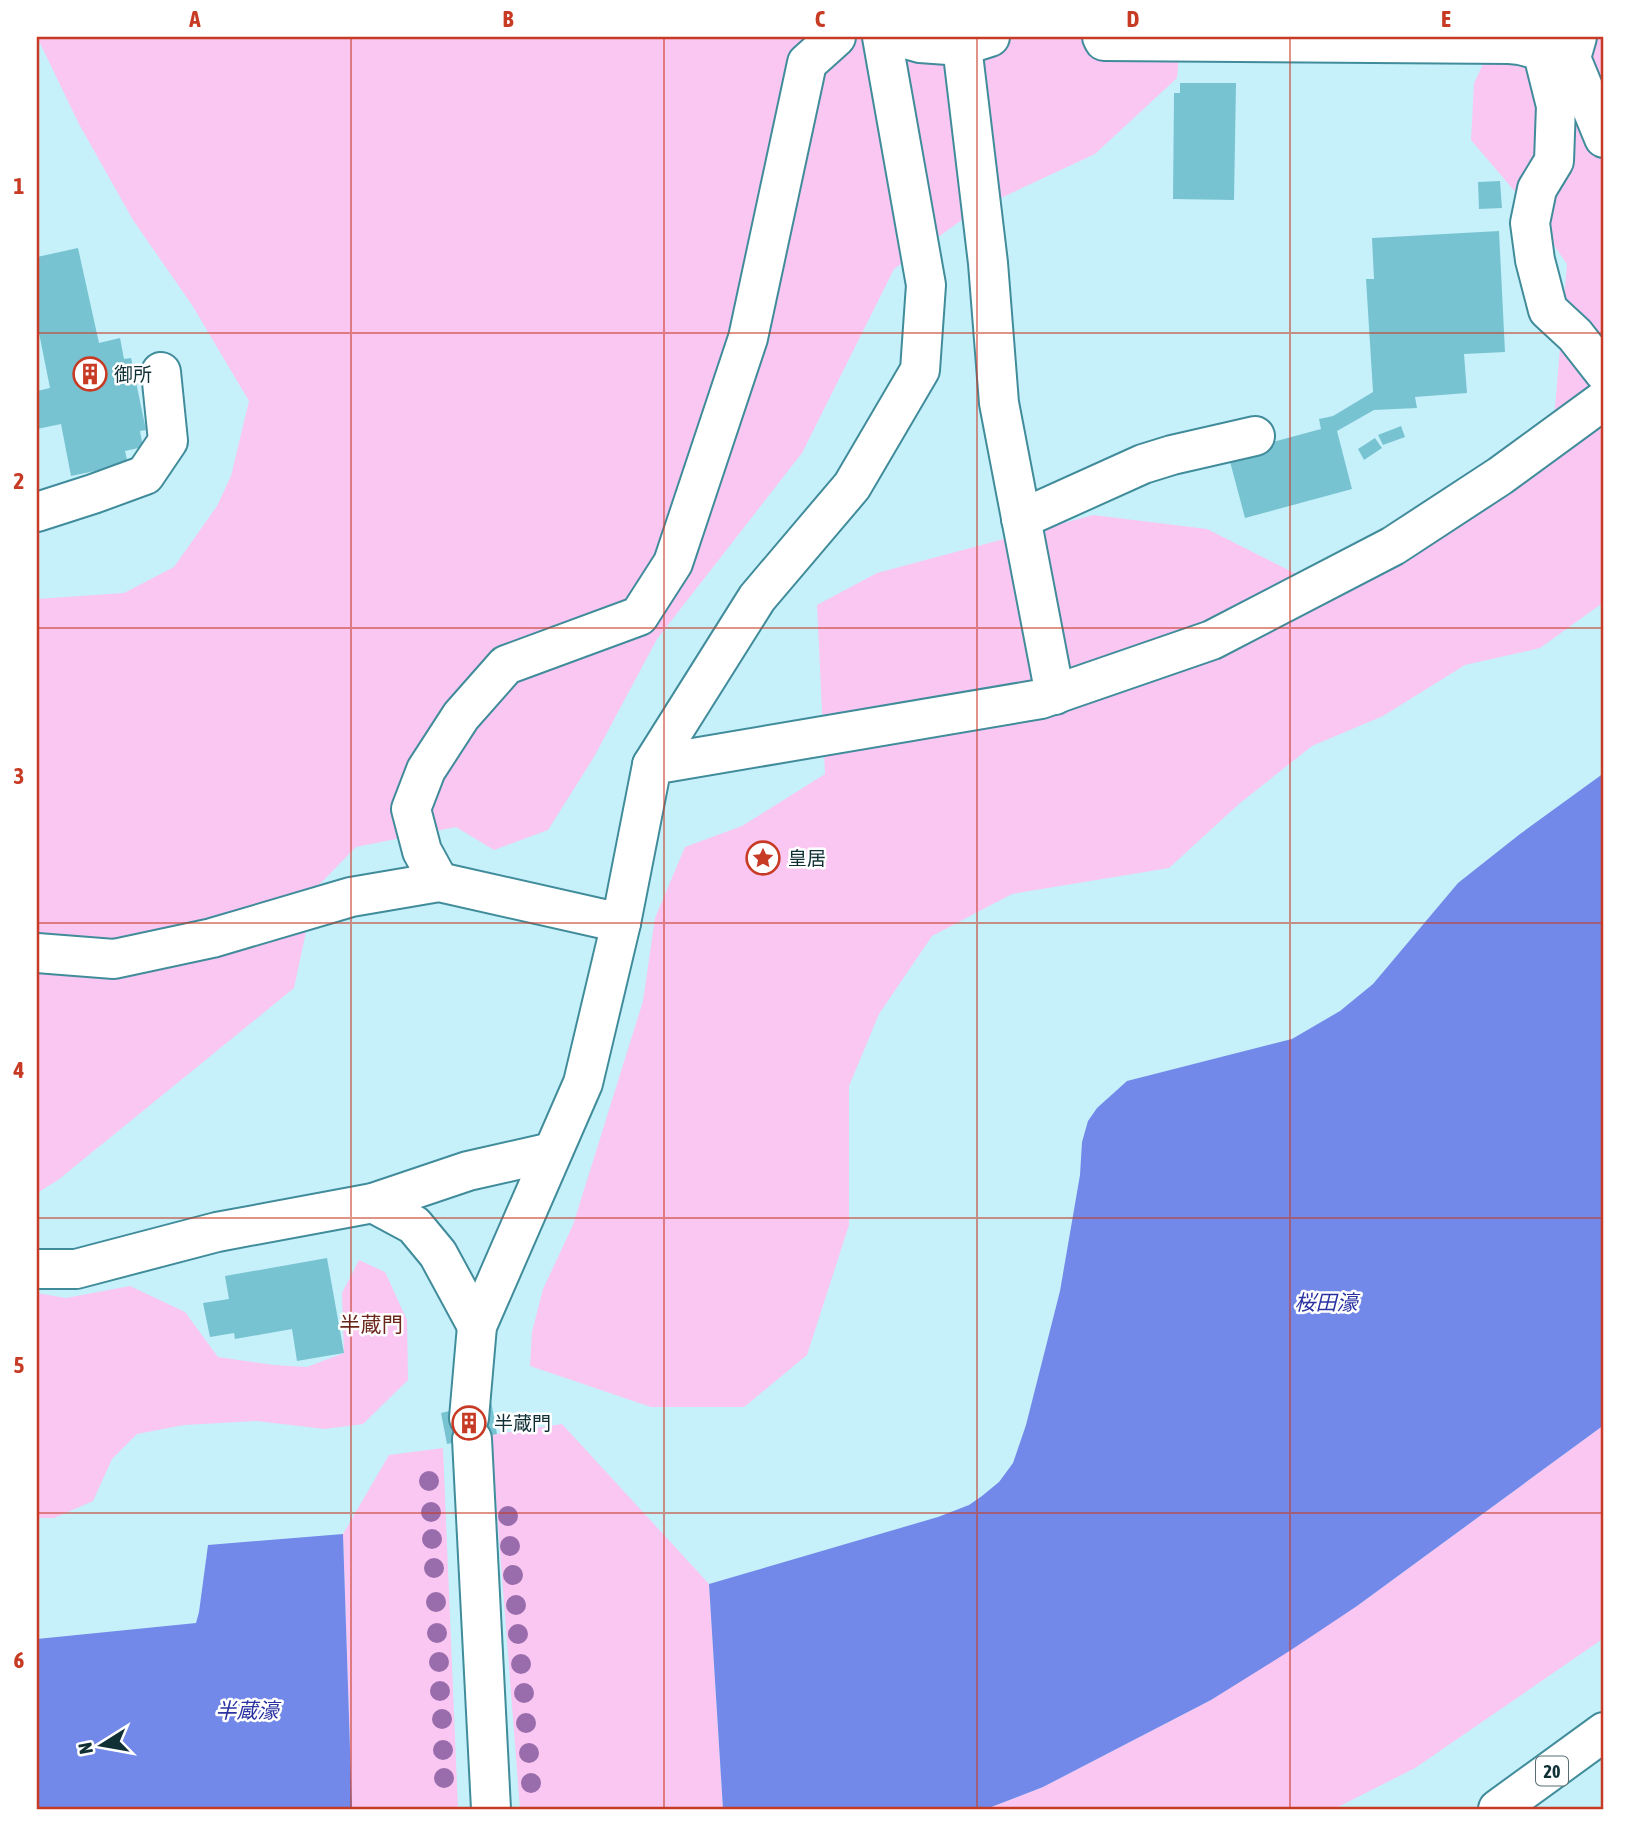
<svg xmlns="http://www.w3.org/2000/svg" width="1641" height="1846" font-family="'Asap Condensed','Noto Sans JP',sans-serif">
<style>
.green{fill:#fac7f2}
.water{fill:#7289e9}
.building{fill:#78c3d2}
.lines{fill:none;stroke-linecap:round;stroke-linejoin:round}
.minor-casing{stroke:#418c9b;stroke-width:42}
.highway-casing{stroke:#418c9b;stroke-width:42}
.minor{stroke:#fff;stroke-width:38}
.highway{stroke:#fff;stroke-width:38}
.tree{fill:#996cac}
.grid{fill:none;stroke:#c73b25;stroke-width:2;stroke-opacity:0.55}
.labels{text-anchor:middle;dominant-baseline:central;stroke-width:5;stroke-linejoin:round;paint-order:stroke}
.shield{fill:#fff;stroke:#586e72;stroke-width:2}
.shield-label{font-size:18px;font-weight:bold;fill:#103036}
.poi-label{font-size:19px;fill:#103036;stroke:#fff;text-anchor:start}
.water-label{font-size:21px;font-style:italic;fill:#2a32a1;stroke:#fff}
.neighbourhood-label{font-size:21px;fill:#6a261b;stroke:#fff}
.neatline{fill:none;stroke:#c73b25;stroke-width:2.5}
.grid-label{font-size:23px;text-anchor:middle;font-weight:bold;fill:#c73b25}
</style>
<rect width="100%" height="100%" fill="#c6f1fa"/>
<!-- green -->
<g class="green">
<path d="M37 37H1181L1177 78 1095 154 977 209 894 269 802 453 657 639 594 757 548 830 494 850 456 827 356 847 315 889 294 988 58 1180 37 1193V599L124 593 174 567 217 506 231 476 249 401 192 305 133 220 79 124Z"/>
<path d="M1496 37H1604V602L1540 648 1465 665 1383 716 1312 746 1240 803 1169 868 1012 894 932 936 879 1014 849 1086V1225L807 1355 744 1407H651L530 1366 532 1332 543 1289 573 1225 643 1001 655 918 685 847 742 826 825 774 817 605 877 573 1093 515 1207 529 1330 591 1551 455 1567 264 1523 201 1471 140 1474 83Z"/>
<path d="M359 1260 385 1272 407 1320 408 1380 363 1424 325 1429 256 1421 184 1425 137 1434 112 1459 93 1501 54 1518H37V1293L66 1298 130 1286 185 1312 218 1357 274 1365 307 1367 344 1353 342 1293Z"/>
<path d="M562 1424 709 1584 723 1809H520L491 1435Z"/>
<path d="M1604 1425V1638L1415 1768 1334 1809H986L1043 1787 1211 1700 1357 1606Z"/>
<path d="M443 1448 458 1809H352L343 1534 389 1455Z"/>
</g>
<!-- water -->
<g class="water">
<path d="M1604 773V1425L1357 1606 1291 1650 1211 1700 1043 1787 986 1809H723L709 1584 938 1517 969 1505 982 1496 999 1482 1013 1463 1026 1425 1060 1291 1080 1175 1082 1142 1088 1121 1097 1108 1127 1081 1292 1039 1340 1011 1373 984 1458 883 1520 834Z"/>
<path d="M343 1534 352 1809H37V1639L196 1623 199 1612 208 1545Z"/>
</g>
<!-- building -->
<g class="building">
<path d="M1180 83H1236L1234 200 1173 199 1174 93H1180Z"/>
<path d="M1500 181 1502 208 1479 209 1478 182Z"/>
<path d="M1499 231 1505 352 1464 354 1467 393 1415 397 1417 408 1374 410 1337 431 1352 489 1245 518 1228 454 1321 429 1319 419 1333 416 1373 392 1366 279H1374L1372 238Z"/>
<path d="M78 248 99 343 120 338 124 359 131 358 146 430 140 431 143 447 125 451 128 464 71 476 61 424 37 429V391L50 388 37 323V257Z"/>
<path d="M1401 426 1405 437 1383 445 1378 435Z"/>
<path d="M1375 438 1382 448 1364 460 1358 449Z"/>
<path d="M327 1258 344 1353 297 1361 292 1329 235 1339 234 1333 210 1337 203 1303 229 1299 225 1276Z"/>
<path d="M491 1401 497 1434 447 1444 441 1413Z"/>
</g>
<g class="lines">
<defs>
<g id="minor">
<path d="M899 37 920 43 962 46 990 37"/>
<path d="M1102 37 1104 41 1510 44 1520 45 1571 58"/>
<path d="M1577 37 1571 58 1604 138"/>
<path d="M962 46 988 263 999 403 1055 695"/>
<path d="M1542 50 1556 106 1554 161 1537 189 1530 223 1535 260 1548 310 1575 335 1604 372"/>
<path d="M37 512 93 494 145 475 168 441 161 372"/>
<path d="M1021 519 1143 464 1172 455 1255 436"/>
<path d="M652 765 757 598 852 486 920 370 926 285 882 37"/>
<path d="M439 882 422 851 411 809 426 770 461 716 506 665 639 616 673 563 748 338 807 63 836 37"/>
<path d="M37 953 114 959 212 938 351 897 439 882 621 923"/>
<path d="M373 1203 414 1225 438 1254 477 1326"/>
<path d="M37 1269H76L217 1232 373 1203 468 1171 552 1152"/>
<path d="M469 1418 477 1326 583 1083 621 923 652 765 1041 699 1212 640 1393 546 1500 476 1604 400"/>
<path d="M472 1439 491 1809"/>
</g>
<path id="highway" d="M1498 1809 1604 1732"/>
</defs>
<!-- minor casing -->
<use href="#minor" class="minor-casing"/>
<!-- highway casing -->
<use href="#highway" class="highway-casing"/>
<!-- minor -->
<use href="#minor" class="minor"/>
<!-- highway -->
<use href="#highway" class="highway"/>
</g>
<!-- trees -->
<g class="tree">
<circle cx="429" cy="1481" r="10"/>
<circle cx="431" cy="1512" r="10"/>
<circle cx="508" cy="1516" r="10"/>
<circle cx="432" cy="1539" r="10"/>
<circle cx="510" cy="1546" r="10"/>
<circle cx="434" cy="1568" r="10"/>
<circle cx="513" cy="1575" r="10"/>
<circle cx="436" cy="1602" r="10"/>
<circle cx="516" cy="1605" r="10"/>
<circle cx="437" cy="1633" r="10"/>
<circle cx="518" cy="1634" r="10"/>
<circle cx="439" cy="1662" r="10"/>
<circle cx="521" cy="1664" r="10"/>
<circle cx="440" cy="1691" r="10"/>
<circle cx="524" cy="1693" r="10"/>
<circle cx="442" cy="1719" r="10"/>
<circle cx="526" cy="1723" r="10"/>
<circle cx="443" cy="1750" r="10"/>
<circle cx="529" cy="1753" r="10"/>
<circle cx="444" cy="1778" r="10"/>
<circle cx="531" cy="1783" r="10"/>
</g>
<!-- grid -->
<path class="grid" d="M351 37V1809M664 37V1809M977 37V1809M1290 37V1809M37 333H1604M37 628H1604M37 923H1604M37 1218H1604M37 1513H1604"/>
<!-- icons -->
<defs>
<symbol id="building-ring" viewBox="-11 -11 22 22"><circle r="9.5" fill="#fff" stroke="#c73b25" stroke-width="1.5"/><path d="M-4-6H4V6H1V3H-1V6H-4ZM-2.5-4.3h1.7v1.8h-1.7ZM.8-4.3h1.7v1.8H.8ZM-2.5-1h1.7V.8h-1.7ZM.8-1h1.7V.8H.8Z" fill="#c73b25"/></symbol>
<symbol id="sight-ring" viewBox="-11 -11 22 22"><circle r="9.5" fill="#fff" stroke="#c73b25" stroke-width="1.5"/><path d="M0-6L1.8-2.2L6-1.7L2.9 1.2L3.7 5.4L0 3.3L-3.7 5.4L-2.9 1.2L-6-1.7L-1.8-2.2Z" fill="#c73b25"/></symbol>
</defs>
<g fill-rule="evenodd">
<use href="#building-ring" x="71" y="355" width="38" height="38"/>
<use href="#sight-ring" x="744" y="839" width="38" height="38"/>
<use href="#building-ring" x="450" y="1404" width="38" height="38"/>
</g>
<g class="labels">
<!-- shield labels -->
<rect class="shield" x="1536" y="1756.5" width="32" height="29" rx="5"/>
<g class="shield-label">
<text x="1552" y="1771">20</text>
</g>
<!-- poi labels -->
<g class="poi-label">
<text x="114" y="374">御所</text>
<text x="788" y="858">皇居</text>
<text x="494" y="1423">半蔵門</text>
</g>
<!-- water labels -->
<g class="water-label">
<text x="1326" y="1302">桜田濠</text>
<text x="247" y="1710">半蔵濠</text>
</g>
<!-- neighbourhood labels -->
<g class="neighbourhood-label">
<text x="371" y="1324">半蔵門</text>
</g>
</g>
<!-- border -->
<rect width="1641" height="1846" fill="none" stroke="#ffffff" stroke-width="77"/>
<!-- north arrow -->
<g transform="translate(102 1745) rotate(259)" stroke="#ffffff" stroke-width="5" paint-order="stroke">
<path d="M0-5L12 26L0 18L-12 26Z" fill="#103036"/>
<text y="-10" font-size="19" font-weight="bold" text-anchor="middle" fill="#103036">N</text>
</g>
<rect x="38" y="38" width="1564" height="1770" class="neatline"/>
<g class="grid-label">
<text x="195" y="27">A</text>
<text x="508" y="27">B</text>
<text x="820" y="27">C</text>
<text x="1133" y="27">D</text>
<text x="1446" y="27">E</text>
<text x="19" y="194">1</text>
<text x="19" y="489">2</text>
<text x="19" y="784">3</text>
<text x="19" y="1078">4</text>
<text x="19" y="1373">5</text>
<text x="19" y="1668">6</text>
</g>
</svg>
